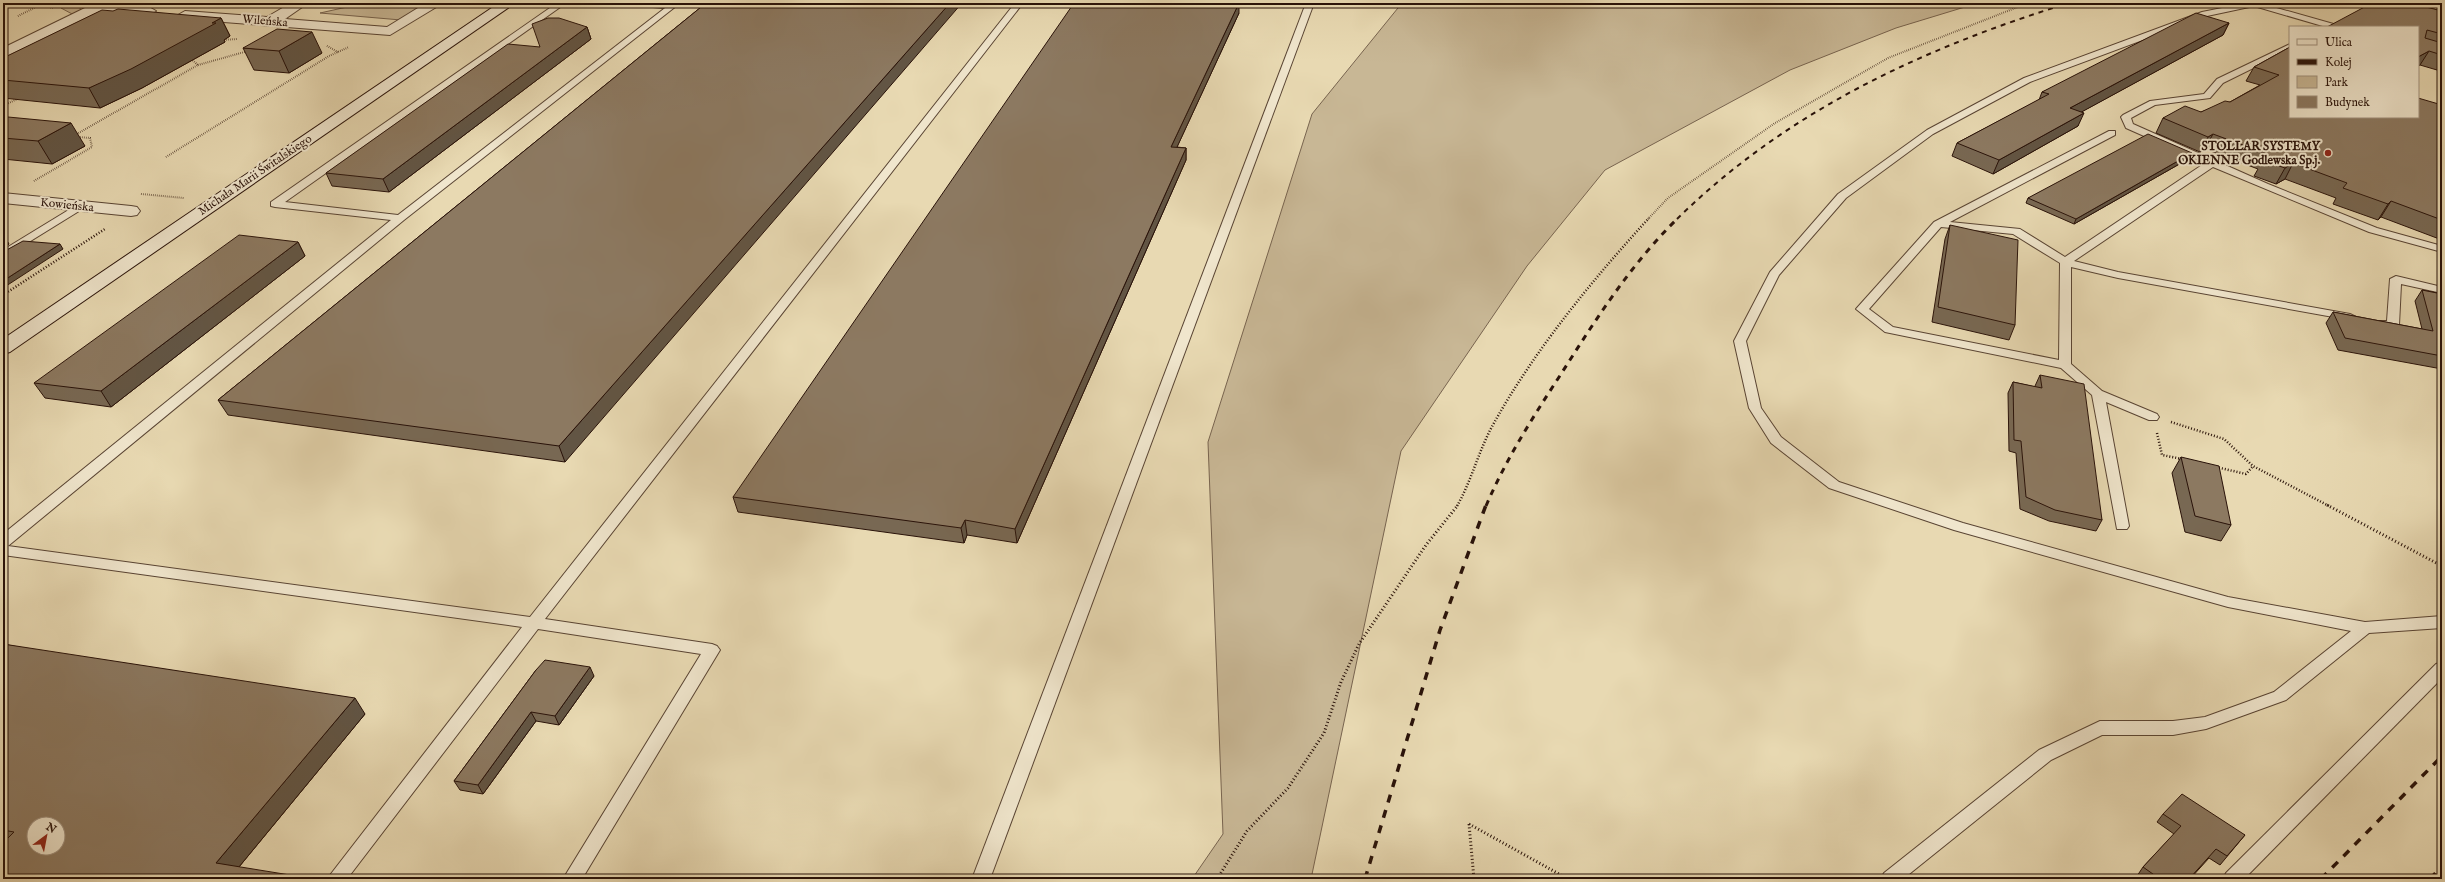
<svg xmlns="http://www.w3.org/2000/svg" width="2445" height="882" font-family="'IM FELL English',serif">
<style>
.green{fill:#c8b795;stroke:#78644f}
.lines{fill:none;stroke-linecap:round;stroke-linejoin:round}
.service-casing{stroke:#594433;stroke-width:2}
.minor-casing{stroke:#594433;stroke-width:2}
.secondary-casing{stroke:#291209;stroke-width:2}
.path-far2{stroke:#291209;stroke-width:2;stroke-dasharray:0.5 1.5;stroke-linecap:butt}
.path-far1{stroke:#291209;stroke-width:2.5;stroke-dasharray:1 2;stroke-linecap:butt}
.path{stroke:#291209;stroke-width:3;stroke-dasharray:1 2.5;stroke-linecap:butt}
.service{fill:#f0e6cd;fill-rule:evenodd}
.minor{fill:#f0e6cd;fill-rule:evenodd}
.secondary{fill:#f0e6cd;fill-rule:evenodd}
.rail-far2{stroke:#291209;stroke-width:2;stroke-dasharray:5 5;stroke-linecap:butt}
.rail-far1{stroke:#291209;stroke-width:3;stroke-dasharray:6 6;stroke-linecap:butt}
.rail{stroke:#291209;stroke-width:3.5;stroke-dasharray:8 8;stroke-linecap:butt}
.wall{fill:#786853;stroke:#291209}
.shaded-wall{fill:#625544;stroke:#291209}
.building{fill:#8c7961;stroke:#291209;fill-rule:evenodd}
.poi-dot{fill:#8f2418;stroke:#f0e6cd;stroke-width:1.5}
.labels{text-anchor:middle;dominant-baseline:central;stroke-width:4;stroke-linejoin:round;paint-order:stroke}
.far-street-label{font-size:12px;fill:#291209;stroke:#f0e6cd}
.far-poi-label{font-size:12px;font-weight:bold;fill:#291209;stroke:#f0e6cd;text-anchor:end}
</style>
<rect width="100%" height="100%" fill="#e8d9b2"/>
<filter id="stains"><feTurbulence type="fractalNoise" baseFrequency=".005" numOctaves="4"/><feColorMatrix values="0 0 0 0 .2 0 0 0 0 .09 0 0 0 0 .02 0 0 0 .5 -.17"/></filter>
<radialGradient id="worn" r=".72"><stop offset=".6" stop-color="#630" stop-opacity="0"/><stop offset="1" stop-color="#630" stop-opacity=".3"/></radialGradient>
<!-- green -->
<g class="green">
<path d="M63 3H77L81 10 74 15 61 8Z"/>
<path d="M365 3H428L401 20 320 13Z"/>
<path d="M1402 3H1978L1896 28 1790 70 1605 170 1527 266 1401 451 1311 879H1192L1223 834 1208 442 1312 114Z"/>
</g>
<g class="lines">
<defs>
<g id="service">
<path d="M557 3H566L285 202 398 215 665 8 629 5 625 3H680L404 220 8 546 530 617 1015 3H1023L545 619 712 644 717 646 720 650 582 879H563L701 654 538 629 347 879H327L522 627 3 555V534L391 220 275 207 271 206V202Z"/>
<path d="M1306 3H1314L990 879H972Z"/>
<path d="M2247 3H2259L2337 25 2336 27H2326L2254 6 2207 16 2030 82 1933 134 1846 198 1779 275 1746 341 1761 408 1781 437 1839 482 1963 523 2228 597 2365 622 2442 616V628L2369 633 2286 700 2206 729 2173 735H2102L2051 760 1903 879H1881L1884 873 2039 750 2100 721H2173L2205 717 2274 692 2351 631 2228 607 1954 530 1829 488 1771 443 1749 408 1734 341 1770 272 1838 194 1927 130 2024 78 2202 12Z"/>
<path d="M2290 44V50L2223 83 2210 98 2155 105 2131 118 2133 124 2268 184 2377 228 2442 246V252L2369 232 2213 167 2074 261 2118 272 2350 314 2356 317 2350 320 2118 278 2071 267V364L2102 391 2157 414 2159 417 2157 420H2149L2106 402 2129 526 2127 529H2117L2092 395 2061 368 1885 332 1856 309 1934 222 2109 131H2115V135L1950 222 2020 229 2065 257 2205 163 2126 128 2121 117 2123 115 2150 101 2204 94 2217 79ZM1941 227 2013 234 2060 263 2059 360 1893 327 1869 309Z"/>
<path d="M80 203 85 206 84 208 3 258V250Z"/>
<path d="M2396 276 2442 287V293L2401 284 2399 325 2393 329 2375 325 2373 323 2375 321H2387L2390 279Z"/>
<path d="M2442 662V678L2244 879H2223L2226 873 2436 664Z"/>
</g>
<g id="minor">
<path d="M87 3 149 7 156 11 149 15 100 11 3 58V48L89 6Z"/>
<path d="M291 3H308L285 19 387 27 426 3H443L390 35 185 19 178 15 185 11 267 17Z"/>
<path d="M3 193 131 206 137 207 140 211 137 215 131 216 3 203Z"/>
</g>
<path id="secondary" d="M499 3H515L10 352 3 354V339Z"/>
</defs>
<!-- service casing -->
<use href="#service" class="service-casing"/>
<!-- minor casing -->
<use href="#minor" class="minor-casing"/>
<!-- secondary casing -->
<use href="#secondary" class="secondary-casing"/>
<!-- path-far2 -->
<g class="path-far2">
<path d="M41 5 53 8"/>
<path d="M340 7 361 3"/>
<path d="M18 16 44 3"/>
<path d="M222 40 237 39"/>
<path d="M327 46 338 52"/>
<path d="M198 65 248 51"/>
<path d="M3 106 17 99"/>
<path d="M75 135 198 65 191 59"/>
<path d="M166 157 329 56 349 47"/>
<path d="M34 181 92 147 90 138 78 137"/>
<path d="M141 194 184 198"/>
<path d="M1648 219 1668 198 1775 123 1888 58 2028 3"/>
</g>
<!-- path-far1 -->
<g class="path-far1">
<path d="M3 295 105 229"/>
<path d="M2171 422 2224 439 2253 466 2329 506"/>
<path d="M2157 433 2162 455 2182 459"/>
<path d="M2216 467 2246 474 2253 466"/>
<path d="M1457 506C1472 480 1479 449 1494 423 1534 351 1593 279 1649 218"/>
</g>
<!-- path -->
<g class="path">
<path d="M2327 505 2442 566"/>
<path d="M1469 824 1568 879"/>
<path d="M1469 824 1474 879"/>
<path d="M1217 879 1247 831 1288 788 1324 733 1341 682 1359 644 1426 545 1458 505"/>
</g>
<!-- service -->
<use href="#service" class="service"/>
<!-- minor -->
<use href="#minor" class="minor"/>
<!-- secondary -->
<use href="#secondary" class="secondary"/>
<!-- rail-far2 -->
<path class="rail-far2" d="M1677 219C1787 111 1923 48 2069 3"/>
<!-- rail-far1 -->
<path class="rail-far1" d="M1486 506C1506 459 1533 417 1561 374 1596 319 1631 264 1678 218"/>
<!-- rail -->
<g class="rail">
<path d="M1365 879 1440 630 1486 505"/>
<path d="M2321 879 2442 756"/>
<path d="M2430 879 2442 866"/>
</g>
</g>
<!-- wall -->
<g class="wall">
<path d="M706 3 565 462 228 415 218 400Z"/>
<path d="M2421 6 2442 11V66L2437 70 2420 65 2418 66V27Z"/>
<path d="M1239 13 1177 147 1186 148V160L1017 543 967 535 964 543 738 512 733 497Z"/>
<path d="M221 18 230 36 224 40 225 42 142 88 100 108 3 98V58Z"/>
<path d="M2229 23 2223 35 2081 112 2078 126 1993 174 1952 156 1957 143 2039 100 2042 92Z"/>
<path d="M587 27 591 39 389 192 332 186 326 173 540 47Z"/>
<path d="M2290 47V117L2442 105V240L2381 217 2378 220 2333 204 2336 198 2285 179 2276 184 2254 176 2258 169 2205 149 2200 152 2156 133 2163 118 2201 112 2230 102 2260 85 2246 81 2254 67Z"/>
<path d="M243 48 322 53 289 73 254 70Z"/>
<path d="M3 120 85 146 52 164 3 159Z"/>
<path d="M2192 153 2190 158 2074 224 2026 203 2028 198Z"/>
<path d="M1950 225 2015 325 2009 340 1932 322 1945 239Z"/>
<path d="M298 242 305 256 111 407 45 398 34 383Z"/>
<path d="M2422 290 2442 294V369L2338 350 2326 323 2333 312 2422 329 2415 301Z"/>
<path d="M2040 375 2102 520 2096 531 2049 521 2020 509 2016 453 2009 451 2008 393 2013 382 2035 387V386Z"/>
<path d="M2181 457 2231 525 2221 541 2185 532 2172 473Z"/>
<path d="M3 644 365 714 239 867 3 842Z"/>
<path d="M536 670 594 676 559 725 536 721 483 794 460 790 454 781Z"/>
<path d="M2163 814 2245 835 2220 865 2209 858 2190 879H2141L2137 876 2143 867 2174 834 2157 822Z"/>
</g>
<!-- shaded-wall -->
<g class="shaded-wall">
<path d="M950 3H962L565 462 559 446Z"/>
<path d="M1239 3V13L1171 160V147Z"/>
<path d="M2420 3H2423L2418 12V5Z"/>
<path d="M221 18 230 36 224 40 225 42 142 88 100 108 89 88Z"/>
<path d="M2229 23 2223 35 2065 121 2070 108Z"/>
<path d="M587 27 591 39 389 192 383 179Z"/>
<path d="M312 32 322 53 289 73 279 51Z"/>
<path d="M2429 51 2420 65 2418 66V57Z"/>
<path d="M2442 62V66L2437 70Z"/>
<path d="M2084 113 2078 126 1993 174 1999 160Z"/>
<path d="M71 123 85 146 52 164 38 141Z"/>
<path d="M2213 134 2205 149 2200 152 2208 137Z"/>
<path d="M1186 148V160L1017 543 1015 529Z"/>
<path d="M2192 153 2190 158 2074 224 2076 219Z"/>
<path d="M2293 163 2285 179 2276 184 2285 168Z"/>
<path d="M2391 201 2381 217 2378 220 2388 204Z"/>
<path d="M6 239 9 244 3 249V241Z"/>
<path d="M298 242 305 256 111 407 101 391Z"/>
<path d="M60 244 63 249 3 288V281Z"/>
<path d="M965 520 967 535 964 543 961 528Z"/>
<path d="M590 667 594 676 559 725 555 716Z"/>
<path d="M355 698 365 714 229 879 216 863Z"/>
<path d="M531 712 536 721 483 794 478 785Z"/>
<path d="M290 875 293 879H286Z"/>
</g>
<!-- building -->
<g class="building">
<path d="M706 3H950L559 446 218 400Z"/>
<path d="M1074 3H1239L1171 147 1186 148 1015 529 965 520 961 528 733 497Z"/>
<path d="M2372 3H2420L2418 5 2442 11V34L2427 30 2425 38 2442 43V55L2429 51 2418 57V27H2327Z"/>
<path d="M118 9 221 18 212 23H216L131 69 89 88 3 80V58L102 10 113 11Z"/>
<path d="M2196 13 2229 23 2070 108 2084 113 1999 160 1957 143 2049 94 2042 92Z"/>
<path d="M548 18H559L587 27 383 179 326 173 508 44 540 47 532 24Z"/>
<path d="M277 29 312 32 279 51 243 48Z"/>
<path d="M2290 47V117H2418V98L2442 105V220L2391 201 2388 204 2343 188 2347 183 2293 163 2285 168 2262 160 2267 154 2213 134 2208 137 2163 118 2185 106 2201 112 2225 101 2230 102 2279 75 2254 67Z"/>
<path d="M8 117 71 123 38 141 3 138V120Z"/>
<path d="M2148 134 2192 153 2076 219 2028 198Z"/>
<path d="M1950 225 2018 240 2015 325 1938 307Z"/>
<path d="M239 235 298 242 101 391 34 383Z"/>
<path d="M23 241 60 244 3 281V252Z"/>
<path d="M2422 290 2442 294V356L2345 338 2333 312 2433 331Z"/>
<path d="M2040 375 2084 384 2102 520 2055 510 2026 497 2021 441 2014 440 2013 382 2042 388Z"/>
<path d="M2181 457 2219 466 2231 525 2195 516Z"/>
<path d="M3 644 355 698 216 863 290 875 286 879H3V843L14 832 3 830ZM34 824H58V848H34Z"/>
<path d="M545 660 590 667 555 716 531 712 478 785 454 781 536 670Z"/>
<path d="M2182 794 2245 835 2227 856 2216 849 2189 879H2160L2143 867 2181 826 2163 814Z"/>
</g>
<!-- markers -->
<circle class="poi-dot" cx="2328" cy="153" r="4"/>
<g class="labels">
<!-- far-street labels -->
<g class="far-street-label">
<text transform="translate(265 21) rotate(5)">Wileńska</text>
<text transform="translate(255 175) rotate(-34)">Michała Marii Świtalskiego</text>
<text transform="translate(67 205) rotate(6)">Kowieńska</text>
</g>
<!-- far-poi labels -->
<g class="far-poi-label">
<text x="2320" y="146">STOLLAR SYSTEMY<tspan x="2320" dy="14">OKIENNE Godlewska Sp.j.</tspan></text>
</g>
</g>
<!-- margin -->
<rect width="2445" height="882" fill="none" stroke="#e8d9b2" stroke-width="16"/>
<rect x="4" y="4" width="2437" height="874" fill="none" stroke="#291209" stroke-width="2"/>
<rect x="8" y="8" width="2429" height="866" fill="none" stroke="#291209"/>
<!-- legend -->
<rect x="2289" y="26" width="130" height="92" fill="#f0e6cd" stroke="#a0917f"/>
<rect x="2297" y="39" width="20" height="6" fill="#f0e6cd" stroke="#a0917f"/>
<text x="2325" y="46" font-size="12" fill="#291209">Ulica</text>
<rect x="2297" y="59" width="20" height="6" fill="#291209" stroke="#a0917f"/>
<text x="2325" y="66" font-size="12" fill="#291209">Kolej</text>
<rect x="2297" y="76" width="20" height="12" fill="#c8b795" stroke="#a0917f"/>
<text x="2325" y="86" font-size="12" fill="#291209">Park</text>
<rect x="2297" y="96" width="20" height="12" fill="#8c7961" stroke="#a0917f"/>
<text x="2325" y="106" font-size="12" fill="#291209">Budynek</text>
<!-- north arrow -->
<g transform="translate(46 836) rotate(32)"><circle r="19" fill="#f0e6cd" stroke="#a0917f"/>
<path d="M0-3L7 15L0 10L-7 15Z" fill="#8f2418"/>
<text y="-6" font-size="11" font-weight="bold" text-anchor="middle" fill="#291209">N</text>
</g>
<rect width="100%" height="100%" filter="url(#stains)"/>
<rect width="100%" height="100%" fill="url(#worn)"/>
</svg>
